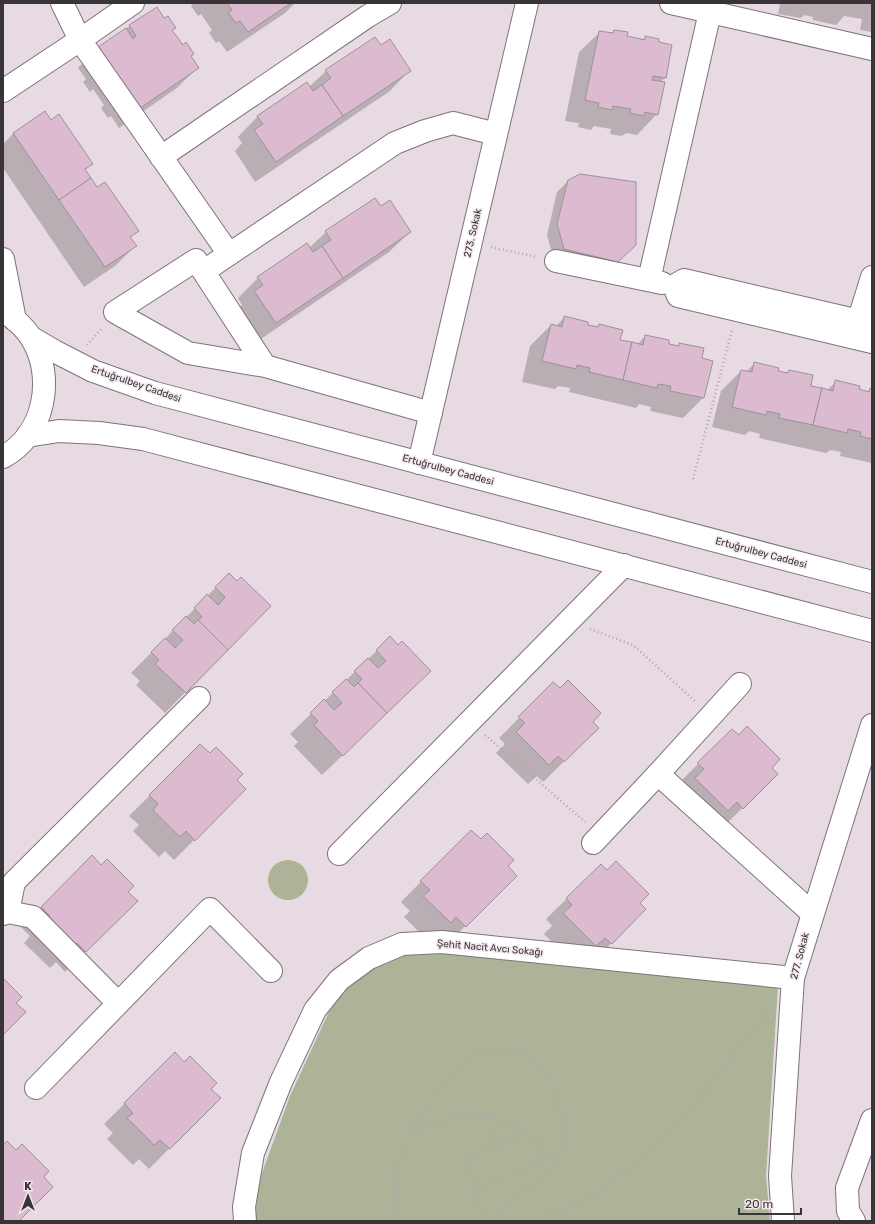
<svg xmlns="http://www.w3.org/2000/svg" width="875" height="1224" font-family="Rubik,sans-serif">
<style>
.green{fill:#acb396}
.shadow{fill:#0003}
.building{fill:#dcbbd1;stroke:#9d9299}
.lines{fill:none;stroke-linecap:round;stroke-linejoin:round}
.minor-casing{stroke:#7e737b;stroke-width:24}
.secondary-casing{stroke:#7e737b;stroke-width:24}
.path{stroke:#afa5ab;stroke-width:2.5;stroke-dasharray:1 3;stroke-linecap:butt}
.minor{stroke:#fff;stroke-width:22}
.secondary{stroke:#fff;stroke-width:22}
.labels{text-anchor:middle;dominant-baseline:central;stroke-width:3;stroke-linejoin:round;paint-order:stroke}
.street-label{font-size:10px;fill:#393437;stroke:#f4e7f0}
</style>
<rect width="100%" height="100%" fill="#e7dae2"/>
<!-- green -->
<g class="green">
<circle cx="288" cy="880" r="20"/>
<path d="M419 950 778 986 766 1176 770 1221H255L258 1184 290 1096 333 1003 348 985 367 967Z"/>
</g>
<!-- shadow -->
<g class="shadow">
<path d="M193 3H295L285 13 227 52 219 41 216 43 209 33 212 30 201 14 198 16 191 6Z"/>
<path d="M778 3H872V32L860 30 862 19 844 16 836 25 813 20V17L804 15 801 18 778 14 780 3Z"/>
<path d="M156 8 164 20 175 27 172 30 197 68 177 88 119 128 111 116 108 118 101 108 104 105 93 89 90 92 83 82 86 79 78 68 99 47Z"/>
<path d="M614 31 626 37 642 40 646 37 665 78 660 82 657 114 637 135 626 133 622 136 610 134 611 129 594 126 591 130 578 127 579 123 565 121 579 52 600 32 611 34Z"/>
<path d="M380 47 410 70 390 91 255 182 235 151 242 143 238 137 258 116 309 87 326 71Z"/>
<path d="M50 121 92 164 84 171 97 189 138 231 130 238 135 246 115 266 84 287 3 168V144L14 133Z"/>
<path d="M568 181 635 244 607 273 554 260 547 235 557 192Z"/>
<path d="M380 208 410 232 389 252 255 343 234 313 242 305 238 298 258 278 309 248 326 232Z"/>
<path d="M564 318 596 328 599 325 619 341 637 345 645 336 668 345 677 347 680 344 700 359 712 362 703 398 683 418 650 411 651 407 639 404 636 408 569 392 570 388 558 386 555 389 522 382 530 346 551 325 556 326Z"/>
<path d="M755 363 786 374 789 371 809 386 827 390 836 382 867 392 870 389 872 390V463L840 456 841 452 830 450 826 453 759 438 760 434 749 431 745 435 712 427 721 391 741 371 746 372Z"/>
<path d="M229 574 237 582 269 606 165 713 136 685 140 681 131 673Z"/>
<path d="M390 638 398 646 430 671 322 775 294 746 298 742 290 734Z"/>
<path d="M553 684 598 728 543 782 537 776 528 784 496 753 505 744 499 738Z"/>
<path d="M732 730 777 774 722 828 678 784Z"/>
<path d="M200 746 245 789 174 860 165 851 159 857 133 831 139 825 129 816Z"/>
<path d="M471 831 516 876 445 946 430 943 404 917 410 911 401 902Z"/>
<path d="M92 857 136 901 65 972 56 962 50 968 24 943 30 936 21 927Z"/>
<path d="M601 865 645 909 591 964 575 966 544 934 552 926 546 919Z"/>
<path d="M175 1054 219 1098 149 1169 139 1159 133 1165 107 1139 113 1133 104 1124Z"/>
</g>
<!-- building -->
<g class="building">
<path d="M227 3H291L248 32 240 21 236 23 228 12 232 10Z"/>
<path d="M157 7 164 18 168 16 176 28 172 30 183 45 186 42 194 54 191 56 199 68 140 108 98 47 126 28 133 39 136 36 129 25Z"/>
<path d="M614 30 628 32 627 36 645 40V36L659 39V42L672 45 666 78 653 76 652 80 665 82 658 115 645 112 644 116 630 113 631 109 613 106 612 110 598 107 599 103 585 100 599 31 613 33Z"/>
<path d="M375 37 381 45 390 39 411 71 343 116 322 85 331 78 325 70Z"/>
<path d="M307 82 313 91 322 85 343 116 276 162 254 130 263 124 257 116Z"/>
<path d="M45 111 51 120 59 114 93 164 85 169 91 178 59 200 13 133Z"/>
<path d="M580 174 636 182V245L618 262 564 249 557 224 568 180Z"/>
<path d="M91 178 97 187 105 182 139 231 130 237 137 246 105 267 59 200Z"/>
<path d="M375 198 381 206 390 200 411 232 343 278 322 246 331 240 325 231Z"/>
<path d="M307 243 313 252 322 246 343 278 276 323 254 291 263 285 257 277Z"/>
<path d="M564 316 588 322V325L598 327 599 324 623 330 620 340 632 342 623 380 589 372 590 368 577 365 576 369 542 361 551 324 562 327Z"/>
<path d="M645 335 669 340V344L679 346V343L704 348 702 358 713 361 704 398 670 391 671 386 658 384 657 388 623 380 632 342 643 345Z"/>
<path d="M754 362 779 368 778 371 788 373 789 370 813 375 811 386 822 388 813 425 779 418 780 414 767 411 766 415 732 407 741 370 752 372Z"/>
<path d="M835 380 860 386 859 389 869 392 870 388 872 389V439L860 436 861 432 848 429 847 433 813 425 822 388 833 391Z"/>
<path d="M229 573 237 581 241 577 271 606 228 650 198 620 202 617 194 608 207 594 218 605 225 597 215 587Z"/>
<path d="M186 616 194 624 198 620 228 650 186 693 155 664 159 660 151 652 165 638 175 648 183 640 172 630Z"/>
<path d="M390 636 398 645 402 641 431 671 387 713 358 683 362 679 354 671 368 658 378 668 386 661 376 650Z"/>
<path d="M346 679 354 687 358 683 387 713 343 756 314 725 318 721 310 713 324 699 334 710 342 703 332 692Z"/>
<path d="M568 680 601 713 593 722 599 728 564 762 558 756 549 765 516 732 525 723 518 717 553 682 560 688Z"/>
<path d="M747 726 780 759 772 768 778 774 743 809 737 802 728 811 695 778 704 769 697 763 732 729 739 735Z"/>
<path d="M200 744 210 753 216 747 243 774 237 780 246 789 195 841 186 831 180 837 153 810 158 804 149 795Z"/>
<path d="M471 830 481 839 487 833 514 860 508 866 517 876 466 927 456 917 451 923 423 896 430 890 420 881Z"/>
<path d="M92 855 101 865 107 859 134 886 128 892 138 901 86 952 77 943 71 949 44 922 50 916 41 907Z"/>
<path d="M616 861 649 894 640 903 646 909 612 944 605 938 596 946 563 913 572 905 566 898 601 864 607 870Z"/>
<path d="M3 978 22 997 16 1003 26 1012 3 1035Z"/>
<path d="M175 1052 184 1062 190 1056 217 1083 211 1089 221 1098 170 1149 160 1140 154 1145 127 1118 133 1113 124 1103Z"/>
<path d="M7 1141 16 1150 22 1144 49 1171 44 1177 53 1187 19 1221H3V1145Z"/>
</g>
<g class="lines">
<defs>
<g id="minor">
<path d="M133 3 80 40 229 254"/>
<path d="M671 3 872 49"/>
<path d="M3 91 80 40 62 3"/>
<path d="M161 157 368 16 390 3"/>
<path d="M556 261 662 283"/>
<path d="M204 271 395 143 425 131 453 123 496 134"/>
<path d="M649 280 710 12"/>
<path d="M872 324 684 280 674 286 678 296 872 342"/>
<path d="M854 335 872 277"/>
<path d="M265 366 188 353 115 312 196 260 265 366 431 413"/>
<path d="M419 463 527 3"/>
<path d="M658 774 740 684"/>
<path d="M593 843 658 774 812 913"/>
<path d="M339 854 624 565"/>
<path d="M8 912 14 882 199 698"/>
<path d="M3 914 8 912 33 917 118 1003"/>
<path d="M36 1088 210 909 271 971"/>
<path d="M245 1221 244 1207 253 1153 281 1082 315 1010 339 980 369 958 402 944 442 942 793 978"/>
<path d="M783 1221 780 1176 793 978 872 725"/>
<path d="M854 1221 848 1211 847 1188 872 1120"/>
</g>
<g id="secondary">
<path d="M3 259 15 320"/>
<path d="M3 311C14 318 25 327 32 339 55 377 45 435 3 457"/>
<path d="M32 338 56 352 93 371 155 393 872 582"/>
<path d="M27 436 59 431 99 433 143 439 872 631"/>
</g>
</defs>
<!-- minor casing -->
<use href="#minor" class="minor-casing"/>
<!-- secondary casing -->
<use href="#secondary" class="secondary-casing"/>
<!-- path -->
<g class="path">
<path d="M491 247 537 257"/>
<path d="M87 345 102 328"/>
<path d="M693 479 732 330"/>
<path d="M590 629 633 645 696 702"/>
<path d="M485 735 585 822"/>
<path d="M412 1131 455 1117H490L516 1127 541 1144 554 1167"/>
<path d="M496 1145 525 1133"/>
<path d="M476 1189 535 1165 545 1153"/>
<path d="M394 1221 400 1161 411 1131 444 1083 472 1054 493 1049 513 1051 527 1055 541 1064 549 1078 557 1095 563 1122 564 1143 554 1168 545 1178 534 1186 510 1199 495 1215 492 1221"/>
<path d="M485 1221 472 1190 476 1189 464 1160 496 1145 485 1117"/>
<path d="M526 1221 584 1201 632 1166 675 1127 714 1080 769 1009"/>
</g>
<!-- minor -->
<use href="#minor" class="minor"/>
<!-- secondary -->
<use href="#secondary" class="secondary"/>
</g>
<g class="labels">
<!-- street labels -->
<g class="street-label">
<text transform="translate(473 233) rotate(-77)">273. Sokak</text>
<text transform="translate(136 384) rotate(19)">Ertuğrulbey Caddesi</text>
<text transform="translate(448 470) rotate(15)">Ertuğrulbey Caddesi</text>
<text transform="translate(761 553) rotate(15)">Ertuğrulbey Caddesi</text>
<text transform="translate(490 948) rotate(5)">Şehit Nacit Avcı Sokağı</text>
<text transform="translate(800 956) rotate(-75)">277. Sokak</text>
</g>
</g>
<!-- border -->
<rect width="875" height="1224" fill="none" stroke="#393437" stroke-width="8"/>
<!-- north arrow -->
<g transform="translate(28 1196)" stroke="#f4e7f0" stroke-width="3" paint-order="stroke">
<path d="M0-3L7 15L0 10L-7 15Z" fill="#393437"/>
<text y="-6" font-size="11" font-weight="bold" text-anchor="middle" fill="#393437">K</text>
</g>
<!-- scale -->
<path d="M739 1208v6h62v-6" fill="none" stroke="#393437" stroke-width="2"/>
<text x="745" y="1208" font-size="12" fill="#393437" stroke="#f4e7f0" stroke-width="3" paint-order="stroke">20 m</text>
</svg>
